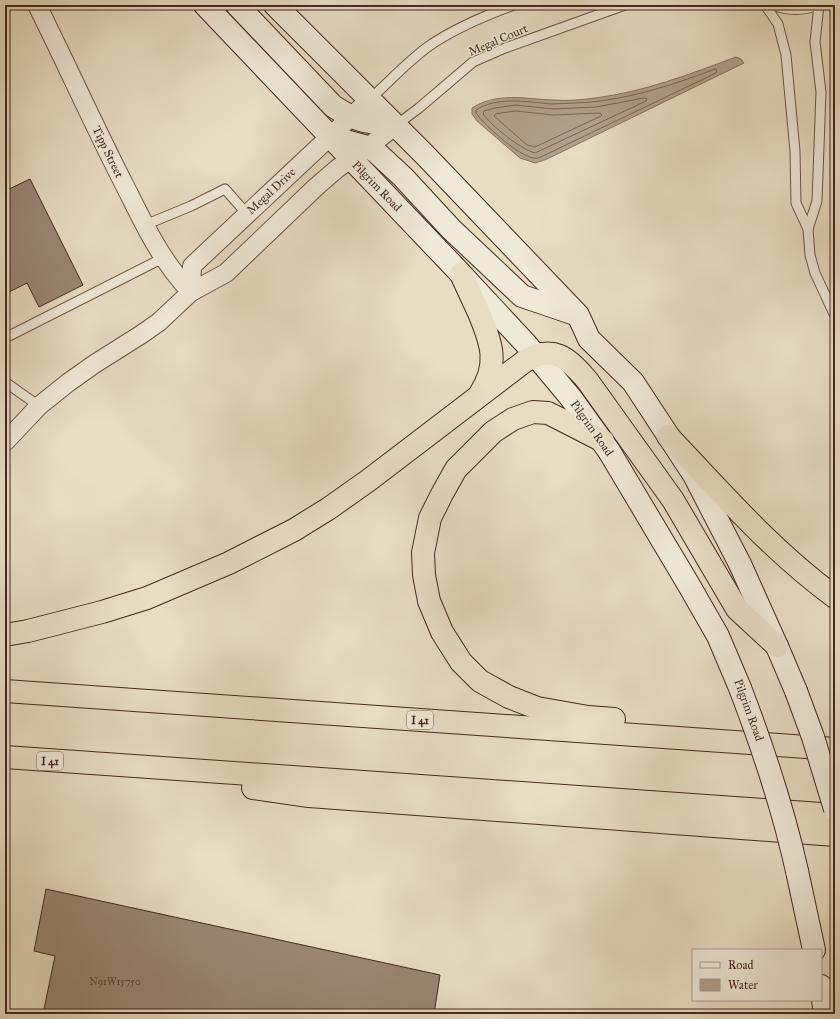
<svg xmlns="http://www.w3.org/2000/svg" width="840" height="1019" font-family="'IM FELL Great Primer',serif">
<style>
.water{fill:#b0a08b;stroke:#857060}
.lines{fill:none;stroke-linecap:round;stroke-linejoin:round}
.shore{stroke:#7a6455;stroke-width:1}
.building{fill:#998774;stroke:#44291f}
.lane-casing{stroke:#6d5648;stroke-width:11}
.street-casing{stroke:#6d5648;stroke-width:20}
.secondary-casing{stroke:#44291f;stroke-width:24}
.highway-casing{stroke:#44291f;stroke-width:24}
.lane{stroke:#efe9d8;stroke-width:9}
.street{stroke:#efe9d8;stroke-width:18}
.secondary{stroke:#efe9d8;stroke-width:22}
.highway{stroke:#e7ddc3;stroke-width:22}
.secondary-bridge-casing{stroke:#44291f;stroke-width:24;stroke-linecap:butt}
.secondary-bridge{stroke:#efe9d8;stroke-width:22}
.labels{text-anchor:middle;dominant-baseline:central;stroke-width:3;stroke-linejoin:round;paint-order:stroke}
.number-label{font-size:10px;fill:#594034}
.shield{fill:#efe9d8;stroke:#776356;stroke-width:1}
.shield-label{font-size:11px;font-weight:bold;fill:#44291f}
.street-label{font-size:12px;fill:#44291f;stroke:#efe9d8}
</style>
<rect width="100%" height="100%" fill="#e7ddc3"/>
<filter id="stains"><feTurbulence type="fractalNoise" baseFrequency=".005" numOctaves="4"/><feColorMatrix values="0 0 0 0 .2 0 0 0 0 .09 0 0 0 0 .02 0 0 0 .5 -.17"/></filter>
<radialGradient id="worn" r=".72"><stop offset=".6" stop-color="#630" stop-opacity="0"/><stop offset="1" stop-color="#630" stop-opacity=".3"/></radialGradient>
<!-- water -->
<path class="water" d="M736 57 741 59 744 63 547 159 535 163 520 158 477 121 472 114V108C497 92 525 99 553 100 566 101 582 100 595 98 644 92 690 74 736 57Z"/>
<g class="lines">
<!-- shore -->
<g class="shore">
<path d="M715 69 717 70 716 73 545 155C541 157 537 159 533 158 519 156 484 125 476 113V110C497 96 528 102 551 104 559 104 568 103 576 103 624 101 670 86 715 69Z"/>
<path d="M645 98 647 99 646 101 535 153C520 149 492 126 483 114L484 111 495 108 516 105 553 109 596 107Z"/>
<path d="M516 111 553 115 600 113 602 115 601 116 535 147 527 145 494 116 496 114Z"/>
</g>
</g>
<!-- building -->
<g class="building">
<path d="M30 179 83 285 39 307 27 283 5 294V191Z"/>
<path d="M46 889 440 975 434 1014H43L55 956 34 951Z"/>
</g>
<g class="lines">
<defs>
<g id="lane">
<path d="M765 5 778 24 786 55 795 151 796 203 808 229 810 255 815 273 835 316"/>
<path d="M773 5C788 11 803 11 818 5"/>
<path d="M370 99C389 82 408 61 429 46 455 28 484 16 514 5"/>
<path d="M395 126 419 108 473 62 505 48 625 5"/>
<path d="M145 225 191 206 225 189 247 214"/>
<path d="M808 229 817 201 821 92 815 42 819 5"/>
<path d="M5 338 163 258"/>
<path d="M5 382 39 406"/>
</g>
<g id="street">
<path d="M37 5C67 65 94 126 125 186 144 224 161 261 191 292"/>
<path d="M191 292 192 266 370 99"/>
<path d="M5 442 39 406 69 382 96 363 142 334 159 322 191 292 226 273 317 186 338 168 368 147 395 126"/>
</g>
<g id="secondary">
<path d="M205 5 461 274 526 344 571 398 609 451 690 587 718 636 740 688"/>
<path d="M237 5 333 106C357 122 367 122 395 126"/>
<path d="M275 5 425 155 578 315 589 339 633 382 694 475 740 564 779 651 796 691"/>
<path d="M331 137 368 147 376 152 403 177 451 229 522 296 575 314"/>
<path d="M797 871 814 950"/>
<path d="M821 986 825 1014"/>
</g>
<g id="highway">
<path d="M461 274C467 287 473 300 479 313 492 344 499 364 480 394"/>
<path d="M668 436C721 492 772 551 835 597"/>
<path d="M603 441 564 421 548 413 533 412 513 419 493 432 456 469 442 494 430 518 423 553 424 575 429 601 442 632 461 662 480 681 509 697 537 708 588 717 614 719"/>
<path d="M5 635 28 631 102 612 147 598 229 563 294 530 328 509 369 480 525 361C553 344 568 358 587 380L673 500 737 609 777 646"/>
<path d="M5 691 835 749"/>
<path d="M5 757 835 815"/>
<path d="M253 788 309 796 835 835"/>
</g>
</defs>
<!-- lane casing -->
<use href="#lane" class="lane-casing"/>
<!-- street casing -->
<use href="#street" class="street-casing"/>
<!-- secondary casing -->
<use href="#secondary" class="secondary-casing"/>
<!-- highway casing -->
<use href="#highway" class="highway-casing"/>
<!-- lane -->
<use href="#lane" class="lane"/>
<!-- street -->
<use href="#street" class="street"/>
<!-- secondary -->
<use href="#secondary" class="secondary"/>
<!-- highway -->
<use href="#highway" class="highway"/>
<defs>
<g id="secondary-bridge">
<path d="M740 688C763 748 783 808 797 871"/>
<path d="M796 691 813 737 835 809"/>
</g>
</defs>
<!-- secondary-bridge casing -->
<use href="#secondary-bridge" class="secondary-bridge-casing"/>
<!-- secondary-bridge -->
<use href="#secondary-bridge" class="secondary-bridge"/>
</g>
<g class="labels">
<!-- number labels -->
<g class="number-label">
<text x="115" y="982">N91W15750</text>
</g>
<!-- shield labels -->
<g class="shield">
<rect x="407" y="711" width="26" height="18" rx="3"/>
<rect x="37" y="752" width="26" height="18" rx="3"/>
</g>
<g class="shield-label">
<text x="420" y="720">I 41</text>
<text x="50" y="761">I 41</text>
</g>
<!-- street labels -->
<g class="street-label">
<text transform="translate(498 40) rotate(-23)">Megal Court</text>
<text transform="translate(108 152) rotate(64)">Tipp Street</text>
<text transform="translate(377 186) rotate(46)">Pilgrim Road</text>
<text transform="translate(271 191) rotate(-43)">Megal Drive</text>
<text transform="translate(592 428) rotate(55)">Pilgrim Road</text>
<text transform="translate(749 710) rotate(70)">Pilgrim Road</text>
</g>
</g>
<!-- margin -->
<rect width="840" height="1019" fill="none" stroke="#e7ddc3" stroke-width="20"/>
<rect x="6" y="6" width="828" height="1007" fill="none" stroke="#44291f" stroke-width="2"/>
<rect x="10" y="10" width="820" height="999" fill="none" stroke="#44291f"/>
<!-- legend -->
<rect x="692" y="949" width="130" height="52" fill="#efe9d8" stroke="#ab9c8e"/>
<rect x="700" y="962" width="20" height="6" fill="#efe9d8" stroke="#ab9c8e"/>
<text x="728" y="969" font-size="12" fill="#44291f">Road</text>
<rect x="700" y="979" width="20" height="12" fill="#b0a08b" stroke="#ab9c8e"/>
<text x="728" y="989" font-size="12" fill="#44291f">Water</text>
<rect width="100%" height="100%" filter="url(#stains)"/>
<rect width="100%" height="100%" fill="url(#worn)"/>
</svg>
